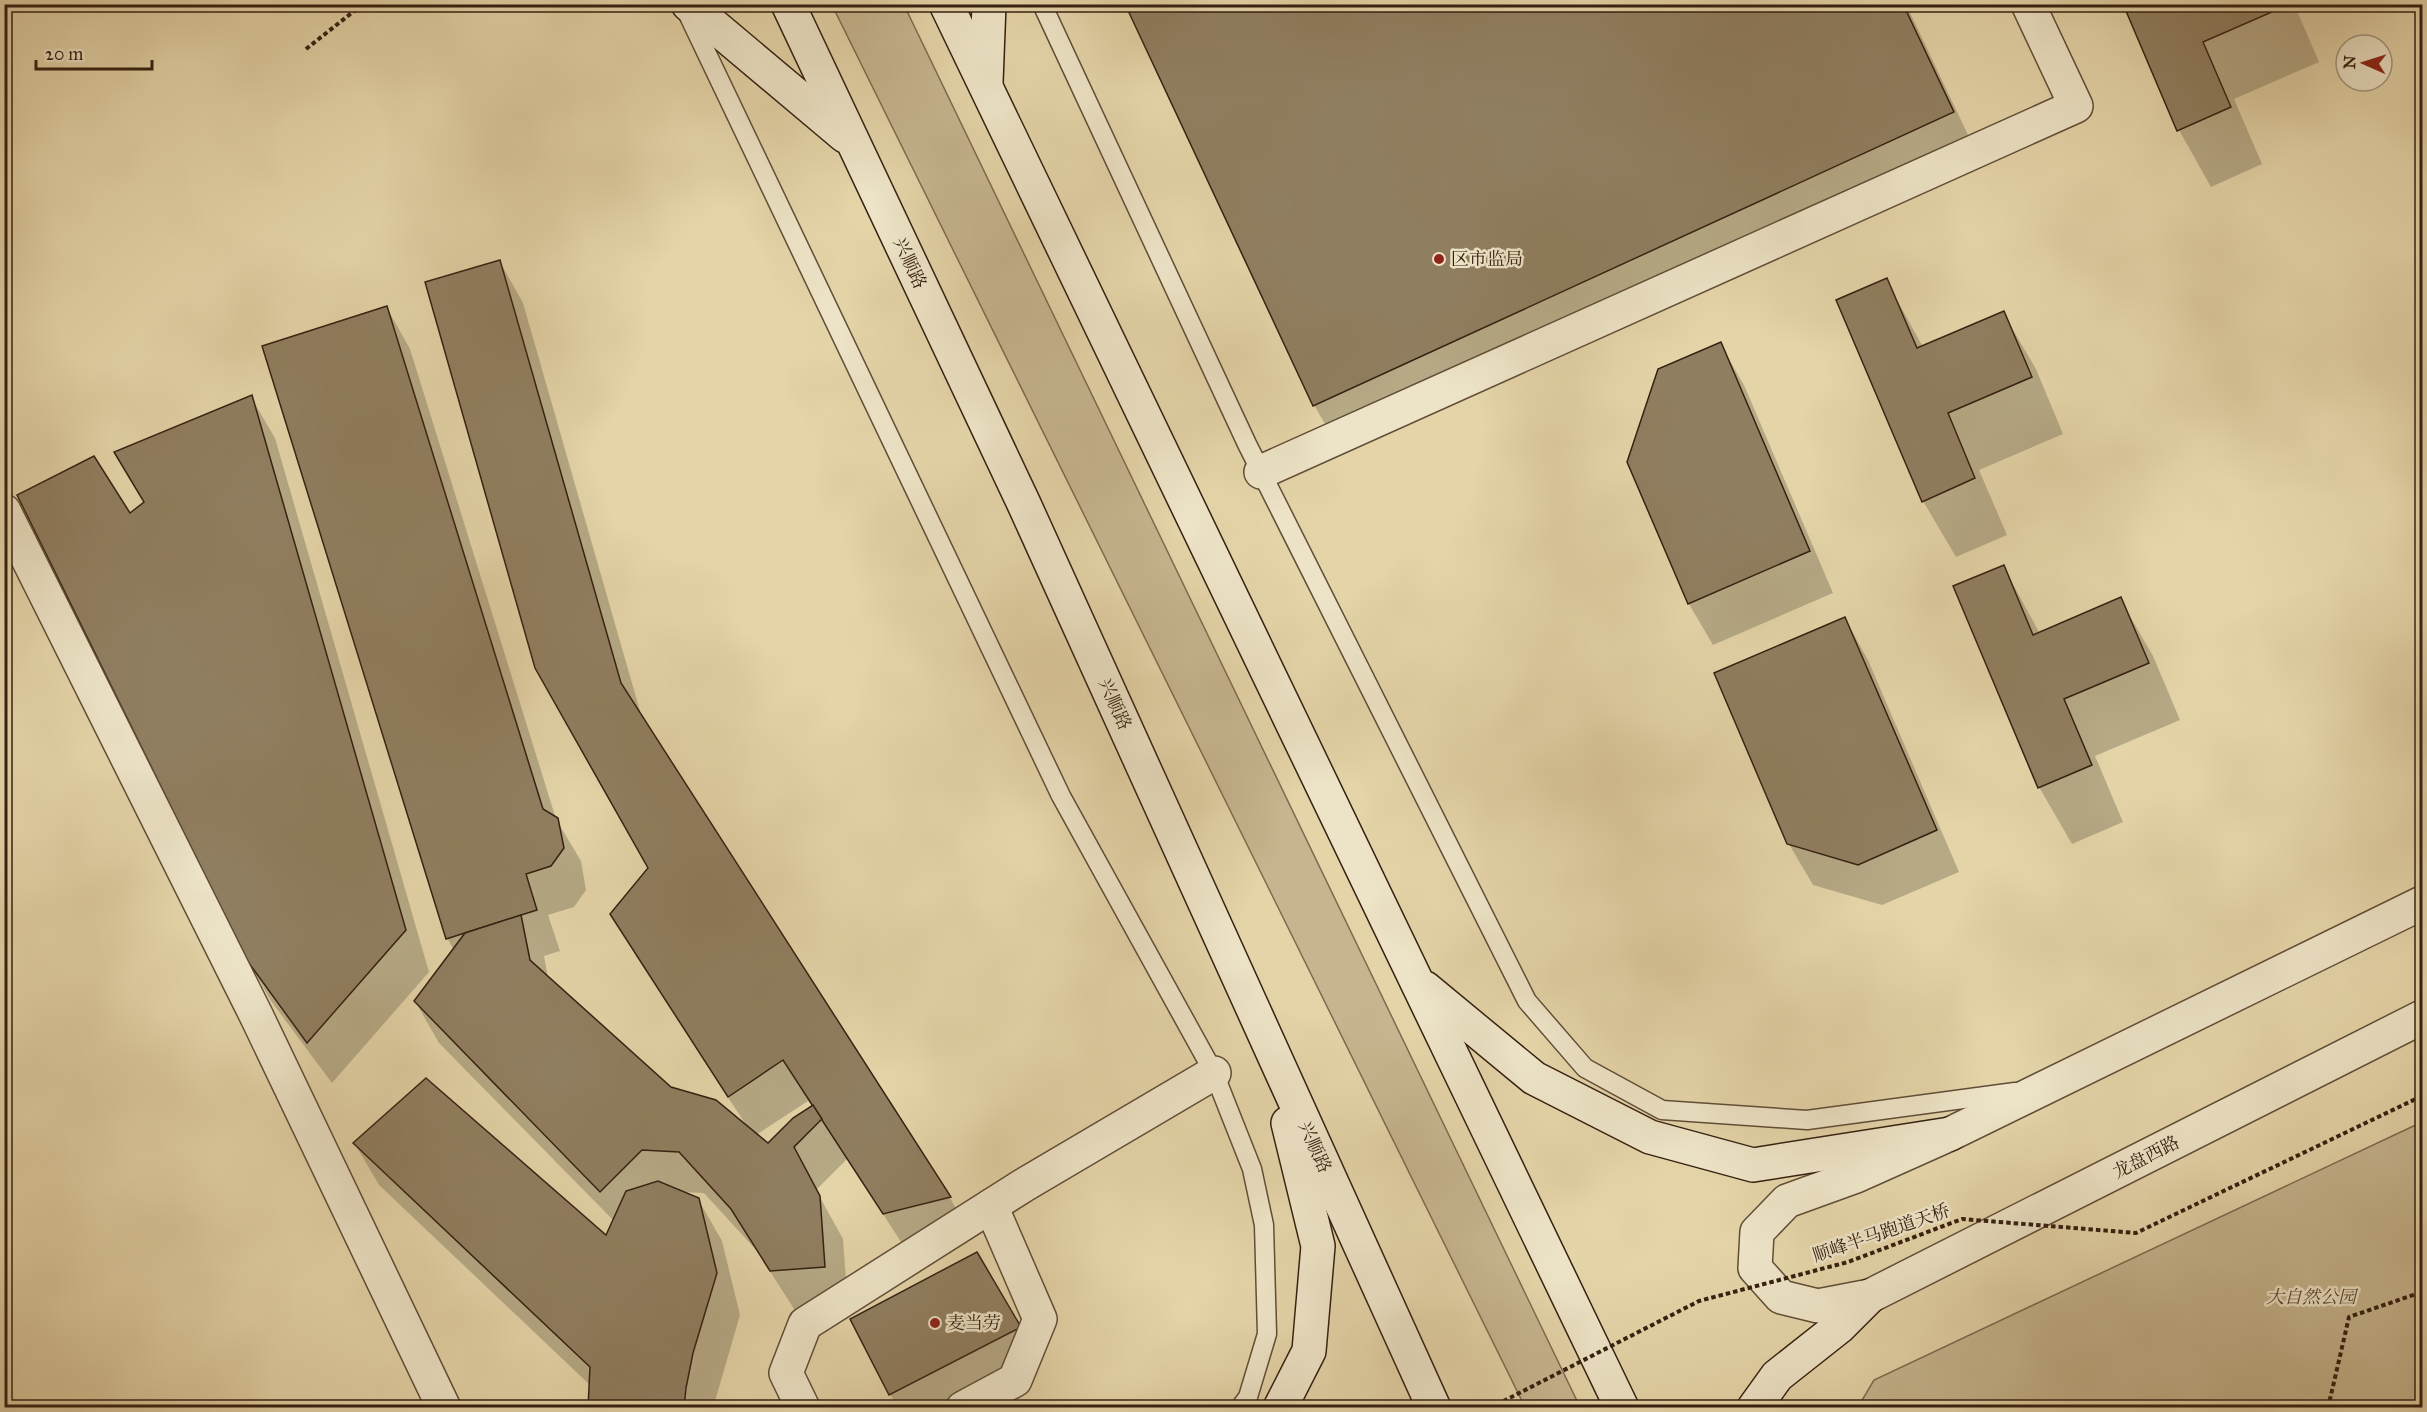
<svg xmlns="http://www.w3.org/2000/svg" width="2427" height="1412" font-family="'IM FELL Great Primer','Noto Serif SC',serif">
<style>
.green{fill:#c6b58e;stroke:#7e6a50;stroke-width:1.5}
.shadow{fill:#0003;fill-rule:evenodd}
.building{fill:#907e60;stroke:#352011;stroke-width:1.5}
.lines{fill:none;stroke-linecap:round;stroke-linejoin:round}
.service-casing{stroke:#614d37;stroke-width:21}
.minor-casing{stroke:#614d37;stroke-width:36}
.tertiary-casing{stroke:#614d37;stroke-width:36}
.secondary-casing{stroke:#352011;stroke-width:36}
.path{stroke:#352011;stroke-width:4;stroke-dasharray:4.5 3;stroke-linecap:butt}
.service{stroke:#ede3c6;stroke-width:18}
.minor{stroke:#ede3c6;stroke-width:33}
.tertiary{stroke:#ede3c6;stroke-width:33}
.secondary{stroke:#ede3c6;stroke-width:33}
.path-bridge{stroke:#352011;stroke-width:4;stroke-dasharray:4.5 3;stroke-linecap:butt}
.poi-dot{fill:#8f2418;stroke:#ede3c6;stroke-width:2}
.labels{text-anchor:middle;dominant-baseline:central;stroke-width:5;stroke-linejoin:round;paint-order:stroke}
.poi-label{font-size:18px;fill:#352011;stroke:#ede3c6;text-anchor:start}
.street-label{font-size:18px;fill:#352011;stroke:#ede3c6}
.park-label{font-size:18px;font-style:italic;fill:#594530;stroke:#ede3c6}
</style>
<rect width="100%" height="100%" fill="#e4d4a8"/>
<filter id="stains"><feTurbulence type="fractalNoise" baseFrequency=".00333" numOctaves="4"/><feColorMatrix values="0 0 0 0 .2 0 0 0 0 .09 0 0 0 0 .02 0 0 0 .5 -.17"/></filter>
<radialGradient id="worn" r=".72"><stop offset=".6" stop-color="#630" stop-opacity="0"/><stop offset="1" stop-color="#630" stop-opacity=".3"/></radialGradient>
<!-- green -->
<g class="green">
<path d="M832 5H904L1580 1407H1525Z"/>
<path d="M2422 1122V1407H1858L1874 1380Z"/>
</g>
<!-- shadow -->
<g class="shadow">
<path d="M1126 4H1906L1977 154 1338 446 1314 405Z"/>
<path d="M2125 4H2294L2319 62 2234 99 2262 164 2211 187 2179 130Z"/>
<path d="M500 262 523 303 642 718 950 1198 973 1239 909 1254 847 1159 816 1190 843 1239 848 1308 796 1312 757 1251 704 1193 681 1192 698 1199 722 1241 740 1315 713 1408H590V1385L379 1185 355 1144 607 1237 614 1221 439 1043 415 1001 454 950 447 938 387 308 410 349 556 819 581 861 586 890 574 907 548 915 560 951 544 956 548 978 671 1088 746 1125 636 956 612 914 649 868ZM808 1101 813 1107 768 1145 756 1135Z"/>
<path d="M1886 280 1923 347 2003 313 2036 369 2063 434 1979 470 2007 535 1956 557 1923 501Z"/>
<path d="M1720 344 1744 385 1833 593 1713 645 1689 604 1629 462Z"/>
<path d="M251 397 275 438 429 972 332 1083 271 1001 247 959 129 515 145 503Z"/>
<path d="M2003 566 2040 634 2120 599 2153 656 2180 720 2095 756 2123 822 2072 844 2039 787Z"/>
<path d="M1845 619 1868 660 1959 872 1882 905 1813 885 1789 844Z"/>
<path d="M977 1254 1038 1360 944 1408H898L890 1394Z"/>
</g>
<!-- building -->
<g class="building">
<path d="M1125 4H1903L1954 112 1313 406Z"/>
<path d="M2123 4H2288V5L2203 42 2231 107 2177 131Z"/>
<path d="M500 260 621 683 951 1197 883 1214 783 1060 728 1097 610 914 648 868 535 668 425 282Z"/>
<path d="M1887 278 1917 348 2004 311 2032 377 1948 413 1975 478 1922 502 1836 300Z"/>
<path d="M387 306 543 809 558 818 564 848 551 866 526 874 537 910 446 939 262 346Z"/>
<path d="M1721 342 1810 551 1688 604 1627 462 1658 369Z"/>
<path d="M252 395 406 930 307 1043 246 959 17 495 94 456 130 513 144 502 114 452Z"/>
<path d="M2004 565 2033 635 2121 597 2149 663 2064 699 2092 765 2038 788 1953 586Z"/>
<path d="M1845 617 1937 830 1858 865 1787 844 1714 673Z"/>
<path d="M521 915 530 960 671 1087 716 1100 768 1143 793 1118 813 1105 822 1119 794 1147 820 1196 825 1267 770 1271 731 1209 679 1152 642 1150 600 1192 414 1001 465 933Z"/>
<path d="M426 1078 606 1235 626 1191 658 1181 699 1198 717 1273 693 1353 686 1388 684 1408H588L590 1367 353 1143Z"/>
<path d="M977 1252 1021 1327 889 1395 850 1319Z"/>
</g>
<g class="lines">
<defs>
<g id="service">
<path d="M1042 4 1247 444 1527 1001 1585 1068 1662 1110 1807 1120 2015 1092"/>
<path d="M687 12 1061 796 1214 1073 1252 1169 1264 1225 1267 1334 1248 1397 1240 1408"/>
</g>
<g id="minor">
<path d="M1261 472 2076 106 2028 4"/>
<path d="M4 511 257 1017 444 1408"/>
<path d="M803 1408 786 1373 805 1324 1024 1185 1214 1073"/>
<path d="M963 1408 1015 1380 1040 1319 991 1206"/>
</g>
<path id="tertiary" d="M2422 903 1950 1134 1856 1176 1787 1201 1757 1232 1755 1268 1781 1297 1818 1306 1870 1296 2422 1017"/>
<g id="secondary">
<path d="M688 4 845 136"/>
<path d="M788 4 1024 504 1434 1408"/>
<path d="M946 4 1622 1408"/>
<path d="M986 82 989 4"/>
<path d="M1425 988 1534 1078 1650 1137 1753 1165 1950 1134"/>
<path d="M1280 1408 1309 1351 1318 1246 1288 1123"/>
<path d="M1754 1408 1777 1376 1839 1327 1870 1296"/>
</g>
</defs>
<!-- service casing -->
<use href="#service" class="service-casing"/>
<!-- minor casing -->
<use href="#minor" class="minor-casing"/>
<!-- tertiary casing -->
<use href="#tertiary" class="tertiary-casing"/>
<!-- secondary casing -->
<use href="#secondary" class="secondary-casing"/>
<!-- path -->
<g class="path">
<path d="M581 4 582 7"/>
<path d="M306 49 363 4"/>
<path d="M2328 1408 2349 1317 2422 1292"/>
</g>
<!-- service -->
<use href="#service" class="service"/>
<!-- minor -->
<use href="#minor" class="minor"/>
<!-- tertiary -->
<use href="#tertiary" class="tertiary"/>
<!-- secondary -->
<use href="#secondary" class="secondary"/>
<!-- path-bridge -->
<path class="path-bridge" d="M1490 1408 1699 1301 1848 1262 1962 1219 2136 1233 2422 1096"/>
</g>
<!-- markers -->
<g class="poi-dot">
<circle cx="1439" cy="259" r="6"/>
<circle cx="935" cy="1323" r="6"/>
</g>
<g class="labels">
<!-- poi labels -->
<g class="poi-label">
<text x="1451" y="259">区市监局</text>
<text x="947" y="1323">麦当劳</text>
</g>
<!-- street labels -->
<g class="street-label">
<text transform="translate(910 263) rotate(65)">兴顺路</text>
<text transform="translate(1115 704) rotate(66)">兴顺路</text>
<text transform="translate(1315 1147) rotate(66)">兴顺路</text>
<text transform="translate(2146 1157) rotate(-27)">龙盘西路</text>
<text transform="translate(1881 1233) rotate(-19)">顺峰半马跑道天桥</text>
</g>
<!-- park labels -->
<g class="park-label">
<text x="2311" y="1297">大自然公园</text>
</g>
</g>
<!-- margin -->
<rect width="2427" height="1412" fill="none" stroke="#e4d4a8" stroke-width="24"/>
<rect x="6" y="6" width="2415" height="1400" fill="none" stroke="#352011" stroke-width="3"/>
<rect x="12" y="12" width="2403" height="1388" fill="none" stroke="#352011" stroke-width="1.5"/>
<!-- north arrow -->
<g transform="translate(2364 63) rotate(273)"><circle r="28" fill="#ede3c6" stroke="#a3957e" stroke-width="1.5"/>
<path d="M0-4.5L10 22L0 15L-10 22Z" fill="#8f2418"/>
<text y="-9" font-size="16" font-weight="bold" text-anchor="middle" fill="#352011">N</text>
</g>
<!-- scale -->
<path d="M36 60v9h116v-9" fill="none" stroke="#352011" stroke-width="3"/>
<text x="45" y="60" font-size="18" fill="#352011" stroke="#ede3c6" stroke-width="4.5" paint-order="stroke">20 m</text>
<rect width="100%" height="100%" filter="url(#stains)"/>
<rect width="100%" height="100%" fill="url(#worn)"/>
</svg>
